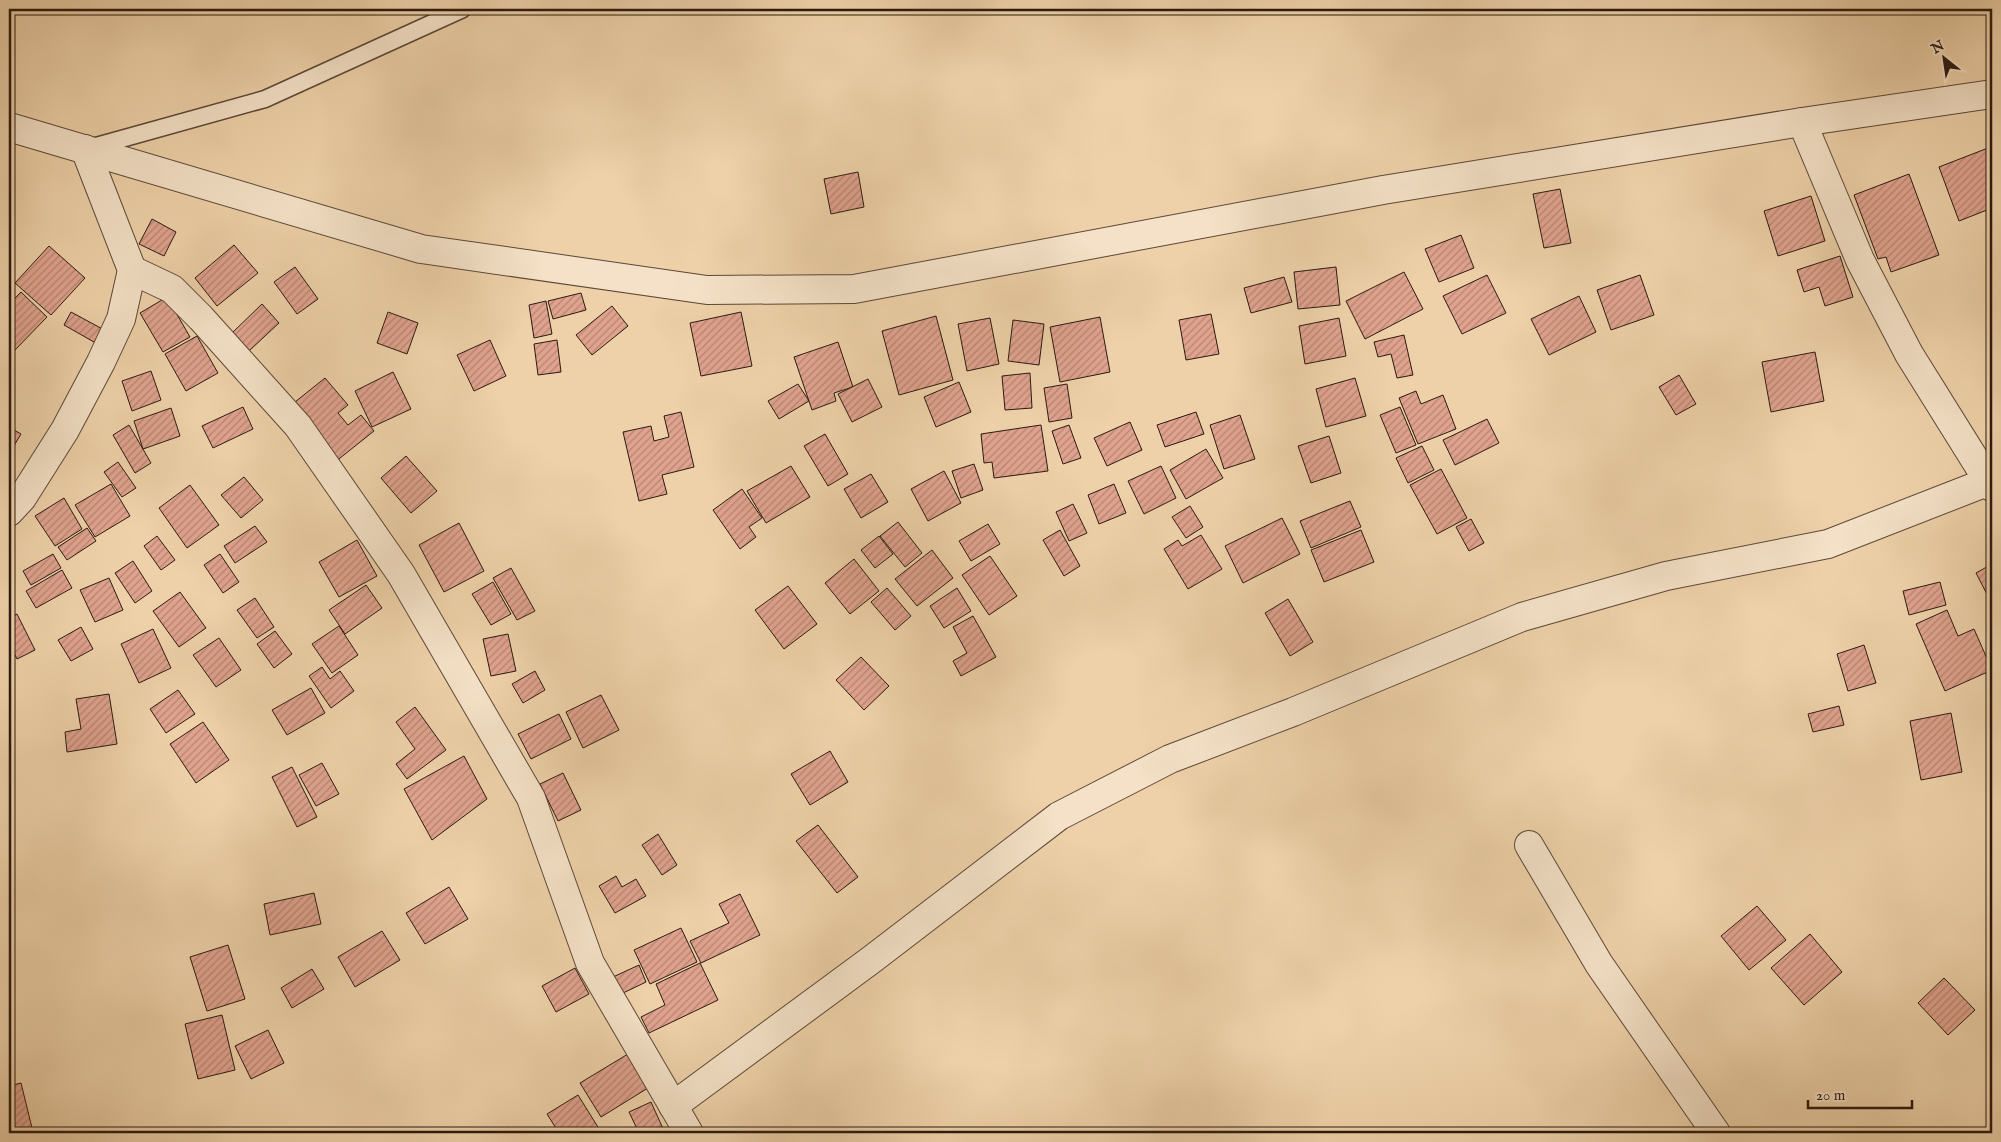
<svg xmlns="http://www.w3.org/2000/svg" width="2001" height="1142" font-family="'IM FELL English',serif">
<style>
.building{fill:url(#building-hatch);stroke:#2b1a11}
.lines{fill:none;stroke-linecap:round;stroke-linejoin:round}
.lane-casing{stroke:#5c4837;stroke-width:19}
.street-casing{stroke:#5c4837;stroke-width:30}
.lane{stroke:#f4e1c7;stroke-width:16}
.street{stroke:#f4e1c7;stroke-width:28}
</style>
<defs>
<pattern id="building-hatch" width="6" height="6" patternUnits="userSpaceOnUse" patternTransform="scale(1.25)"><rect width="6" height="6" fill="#e0a38e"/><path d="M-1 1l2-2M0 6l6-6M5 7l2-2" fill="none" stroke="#b68473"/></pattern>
</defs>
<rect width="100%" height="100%" fill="#eed1a9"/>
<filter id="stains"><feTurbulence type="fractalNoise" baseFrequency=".004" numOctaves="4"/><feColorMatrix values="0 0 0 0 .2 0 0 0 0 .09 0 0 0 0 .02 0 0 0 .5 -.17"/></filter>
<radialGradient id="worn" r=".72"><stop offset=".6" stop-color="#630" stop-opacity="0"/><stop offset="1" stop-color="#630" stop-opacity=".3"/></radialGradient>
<!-- building -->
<g class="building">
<path d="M1988 148 1992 159V208L1959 221 1939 167Z"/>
<path d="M858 172 864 207 831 214 824 179Z"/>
<path d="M1909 174 1939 255 1891 272 1886 257 1878 259 1854 195Z"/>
<path d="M1560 189 1571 243 1544 248 1533 194Z"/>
<path d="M1811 196 1825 241 1778 256 1764 211Z"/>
<path d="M152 219 176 232 164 256 139 244Z"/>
<path d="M1461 235 1474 268 1439 282 1425 249Z"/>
<path d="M234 245 258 273 217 306 195 278Z"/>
<path d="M49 246 85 278 51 315 15 283Z"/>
<path d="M1840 256 1853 297 1825 306 1819 287 1804 292 1797 270Z"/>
<path d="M295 267 318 299 297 314 274 282Z"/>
<path d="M1336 267 1340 305 1298 309 1294 272Z"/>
<path d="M1404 272 1423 309 1365 339 1346 301Z"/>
<path d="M1487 275 1506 313 1462 334 1443 296Z"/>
<path d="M1640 275 1654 315 1611 330 1597 290Z"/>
<path d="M1284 277 1292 302 1251 313 1244 288Z"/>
<path d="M21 292 47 317 15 350 9 344V304Z"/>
<path d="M581 293 586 310 553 319 548 301Z"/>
<path d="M1579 296 1596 332 1549 355 1531 319Z"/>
<path d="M167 297 190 337 163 352 140 313Z"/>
<path d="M546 301 552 334 534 338 529 305Z"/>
<path d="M262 304 279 323 249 351 232 333Z"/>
<path d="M612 306 628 326 592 355 576 335Z"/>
<path d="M71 312 108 332 101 346 64 325Z"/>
<path d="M388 312 418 323 407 354 377 343Z"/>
<path d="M741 312 752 366 701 376 690 323Z"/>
<path d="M1211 314 1219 354 1186 360 1179 320Z"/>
<path d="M936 316 953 380 899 395 882 331Z"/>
<path d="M1100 317 1110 372 1060 382 1050 327Z"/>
<path d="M990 318 999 364 967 371 958 324Z"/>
<path d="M1339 318 1346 356 1305 364 1299 326Z"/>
<path d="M1013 320 1044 324 1039 365 1008 361Z"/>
<path d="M1404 335 1413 375 1397 378 1391 354 1378 357 1374 342Z"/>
<path d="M197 336 218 373 186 391 165 354Z"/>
<path d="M490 340 506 376 474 391 457 355Z"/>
<path d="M557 340 561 372 538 375 534 344Z"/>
<path d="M838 342 853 387 834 393 836 401 812 410 794 357Z"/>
<path d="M1815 352 1824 401 1771 412 1762 362Z"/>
<path d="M151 371 161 400 132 411 122 381Z"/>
<path d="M393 372 411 409 372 427 355 391Z"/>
<path d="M1030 373 1032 408 1005 410 1002 376Z"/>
<path d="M1679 375 1696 404 1676 415 1659 387Z"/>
<path d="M325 378 348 405 338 413 348 425 361 415 374 431 335 462 290 406Z"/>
<path d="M1355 378 1366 416 1326 427 1316 389Z"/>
<path d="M868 379 882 407 852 422 838 394Z"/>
<path d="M959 382 971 412 936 427 924 397Z"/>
<path d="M798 384 809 401 779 419 768 401Z"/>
<path d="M1067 384 1072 418 1049 422 1044 388Z"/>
<path d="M1416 391 1421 404 1443 395 1456 429 1418 444 1399 398Z"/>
<path d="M243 407 253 429 213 448 202 426Z"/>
<path d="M1400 407 1416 445 1396 453 1380 415Z"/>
<path d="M171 408 180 436 143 449 134 421Z"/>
<path d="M681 412 694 467 662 475 667 494 639 501 623 432 651 426 654 441 669 437 664 416Z"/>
<path d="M1196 412 1204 434 1165 447 1157 425Z"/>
<path d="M1240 415 1255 459 1224 469 1210 425Z"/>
<path d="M1487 419 1499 443 1455 465 1443 440Z"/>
<path d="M1130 422 1142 450 1107 466 1094 438Z"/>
<path d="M129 425 151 463 135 473 113 435Z"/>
<path d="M1041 425 1048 471 994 478 992 462 984 463 981 434Z"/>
<path d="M1069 425 1081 458 1063 464 1052 431Z"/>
<path d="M9 427 21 434 9 454Z"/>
<path d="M825 434 848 474 828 486 804 446Z"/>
<path d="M1329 436 1341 473 1311 483 1298 446Z"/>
<path d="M1422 446 1434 470 1408 483 1396 458Z"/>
<path d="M1206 449 1223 478 1186 499 1170 470Z"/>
<path d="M406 456 437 491 411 513 381 478Z"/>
<path d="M118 462 136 488 122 497 104 472Z"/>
<path d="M974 464 983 490 961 498 952 471Z"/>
<path d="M791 466 810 497 766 523 747 491Z"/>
<path d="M1161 466 1176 498 1144 514 1128 481Z"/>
<path d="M1441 469 1467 518 1437 534 1410 485Z"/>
<path d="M944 471 961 503 928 521 911 489Z"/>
<path d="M871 474 888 502 861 518 844 489Z"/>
<path d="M244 477 263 500 241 518 221 495Z"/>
<path d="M111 484 130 516 95 537 75 505Z"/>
<path d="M1114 484 1126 513 1099 524 1088 495Z"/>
<path d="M190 485 219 525 187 548 159 508Z"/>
<path d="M742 489 762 518 749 527 756 537 740 549 713 510Z"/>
<path d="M64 498 82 529 55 546 35 516Z"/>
<path d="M1350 501 1361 527 1311 548 1300 521Z"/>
<path d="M1073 504 1087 533 1069 541 1056 512Z"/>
<path d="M1190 506 1203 527 1186 538 1172 517Z"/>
<path d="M1282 518 1300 554 1243 583 1225 546Z"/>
<path d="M1471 519 1484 543 1469 551 1456 527Z"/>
<path d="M898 522 922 553 905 567 880 536Z"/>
<path d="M459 523 484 571 444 592 419 545Z"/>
<path d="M988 524 1000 544 971 561 959 541Z"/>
<path d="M255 526 267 542 235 563 224 546Z"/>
<path d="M87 528 96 541 67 560 58 547Z"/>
<path d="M1060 530 1080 566 1064 576 1043 540Z"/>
<path d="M1361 530 1374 562 1324 582 1311 550Z"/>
<path d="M1201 535 1222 569 1188 589 1164 549 1178 540 1182 546Z"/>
<path d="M157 536 175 560 161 570 144 546Z"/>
<path d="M879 536 893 554 875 568 861 550Z"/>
<path d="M357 540 377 576 339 597 319 562Z"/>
<path d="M932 550 953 578 917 606 895 579Z"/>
<path d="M53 554 61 568 31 585 23 571Z"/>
<path d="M220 554 239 582 223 593 204 565Z"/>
<path d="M990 556 1017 596 989 615 962 575Z"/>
<path d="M854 559 879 591 850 614 825 583Z"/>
<path d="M133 561 152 591 135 603 115 573Z"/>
<path d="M1992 564V604L1976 573Z"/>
<path d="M511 568 535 611 517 620 493 578Z"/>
<path d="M62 570 72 588 36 608 26 591Z"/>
<path d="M109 578 123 610 95 622 80 590Z"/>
<path d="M493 582 511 614 491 625 472 594Z"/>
<path d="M1940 582 1946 605 1909 615 1903 591Z"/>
<path d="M366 585 382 608 345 634 329 610Z"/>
<path d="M788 586 817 624 784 649 755 610Z"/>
<path d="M887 588 911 616 895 630 871 602Z"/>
<path d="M957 588 971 611 944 628 930 606Z"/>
<path d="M180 592 206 628 179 647 153 611Z"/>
<path d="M255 598 274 627 257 638 237 610Z"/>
<path d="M1288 599 1313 642 1290 656 1265 613Z"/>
<path d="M1947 610 1958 636 1974 629 1992 670 1945 691 1916 624Z"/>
<path d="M17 614 35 650 17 659 9 643V618Z"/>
<path d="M973 616 996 657 961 676 953 661 967 653 953 627Z"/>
<path d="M339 626 358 655 332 673 312 644Z"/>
<path d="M81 627 93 649 71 661 58 640Z"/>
<path d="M153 629 171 668 139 683 121 644Z"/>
<path d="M275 631 292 654 274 668 257 644Z"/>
<path d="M508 634 516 671 491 676 483 639Z"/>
<path d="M219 638 241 670 216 687 193 655Z"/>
<path d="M1864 645 1876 683 1848 691 1837 654Z"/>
<path d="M861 657 889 686 864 710 836 680Z"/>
<path d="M322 667 330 679 340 671 354 691 331 708 309 676Z"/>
<path d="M535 671 545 690 523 703 512 684Z"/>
<path d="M311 688 325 713 287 735 272 710Z"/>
<path d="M178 690 195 714 166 733 150 709Z"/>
<path d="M109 694 117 744 67 752 65 732 81 729 76 699Z"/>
<path d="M601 695 619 730 583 748 566 712Z"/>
<path d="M1839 706 1844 725 1813 732 1808 714Z"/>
<path d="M415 707 446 750 407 779 396 764 415 749 396 722Z"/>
<path d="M1951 713 1962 772 1921 780 1910 721Z"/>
<path d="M559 714 571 739 531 759 518 734Z"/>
<path d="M203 722 229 760 196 783 170 744Z"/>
<path d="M830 751 848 782 810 805 791 774Z"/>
<path d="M464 756 487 799 432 840 404 789Z"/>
<path d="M322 763 339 794 316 806 299 775Z"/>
<path d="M292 767 317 817 297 827 272 777Z"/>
<path d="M563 773 581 810 558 821 540 784Z"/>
<path d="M818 825 858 877 837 893 796 841Z"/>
<path d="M658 834 677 865 662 875 642 845Z"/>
<path d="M616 876 622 887 636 879 646 896 615 913 599 886Z"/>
<path d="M449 887 468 919 425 944 406 913Z"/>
<path d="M314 893 321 924 270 935 264 904Z"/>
<path d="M740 894 760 935 701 963 690 941 729 923 719 904Z"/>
<path d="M1757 906 1786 940 1749 970 1721 936Z"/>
<path d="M681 928 697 962 650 984 634 950Z"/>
<path d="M382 931 400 960 355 987 338 957Z"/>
<path d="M1810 934 1842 972 1804 1005 1771 968Z"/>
<path d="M228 945 245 999 207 1011 190 957Z"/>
<path d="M700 963 718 1000 649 1033 641 1017 665 1005 656 984Z"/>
<path d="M639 965 646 982 621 994 613 977Z"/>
<path d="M575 968 589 994 556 1012 542 986Z"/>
<path d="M312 969 324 989 292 1008 281 988Z"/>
<path d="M1944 978 1975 1010 1948 1035 1918 1003Z"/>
<path d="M222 1015 235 1070 198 1079 185 1024Z"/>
<path d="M268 1030 284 1063 251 1079 235 1046Z"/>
<path d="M628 1054 648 1088 601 1117 580 1083Z"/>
<path d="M21 1083 33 1132 9 1133V1086Z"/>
<path d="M578 1095 601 1132 598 1133H559L547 1114Z"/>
<path d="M651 1102 665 1133H639L629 1112Z"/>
<path d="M508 1127 511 1133H497Z"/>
</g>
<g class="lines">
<defs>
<path id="lane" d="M89 148 265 99 463 9"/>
<g id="street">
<path d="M1802 122 1860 260 1909 354 1992 487"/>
<path d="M9 127 421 249 707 290 854 289 1383 190 1802 122 1992 94"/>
<path d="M132 270 172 289 201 318 298 426 401 574 531 798 590 963 689 1133"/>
<path d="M9 512 22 498 65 430 101 362 121 319 132 270 85 149"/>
<path d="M1529 845 1599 964 1716 1133"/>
<path d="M673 1106 871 960 1059 816 1170 759 1293 712 1522 617 1666 576 1828 544 1987 482"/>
</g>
</defs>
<!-- lane casing -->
<use href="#lane" class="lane-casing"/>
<!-- street casing -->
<use href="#street" class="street-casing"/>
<!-- lane -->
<use href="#lane" class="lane"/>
<!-- street -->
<use href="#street" class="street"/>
</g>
<!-- margin -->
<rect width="2001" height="1142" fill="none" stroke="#eed1a9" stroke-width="30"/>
<rect x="10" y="10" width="1981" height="1122" fill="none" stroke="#2b1a11" stroke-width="2.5"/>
<rect x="15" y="15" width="1971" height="1112" fill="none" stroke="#2b1a11"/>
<!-- north arrow -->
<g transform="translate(1944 58) rotate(330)" stroke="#f4e1c7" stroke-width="4" paint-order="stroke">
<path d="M0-4L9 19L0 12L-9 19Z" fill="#2b1a11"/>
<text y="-8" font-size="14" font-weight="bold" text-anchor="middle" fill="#2b1a11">N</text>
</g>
<!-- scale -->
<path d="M1808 1100v8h104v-8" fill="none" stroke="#2b1a11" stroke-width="2.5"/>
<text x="1816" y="1100" font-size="15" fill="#2b1a11" stroke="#f4e1c7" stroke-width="4" paint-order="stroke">20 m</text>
<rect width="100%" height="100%" filter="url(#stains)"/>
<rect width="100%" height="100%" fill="url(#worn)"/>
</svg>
